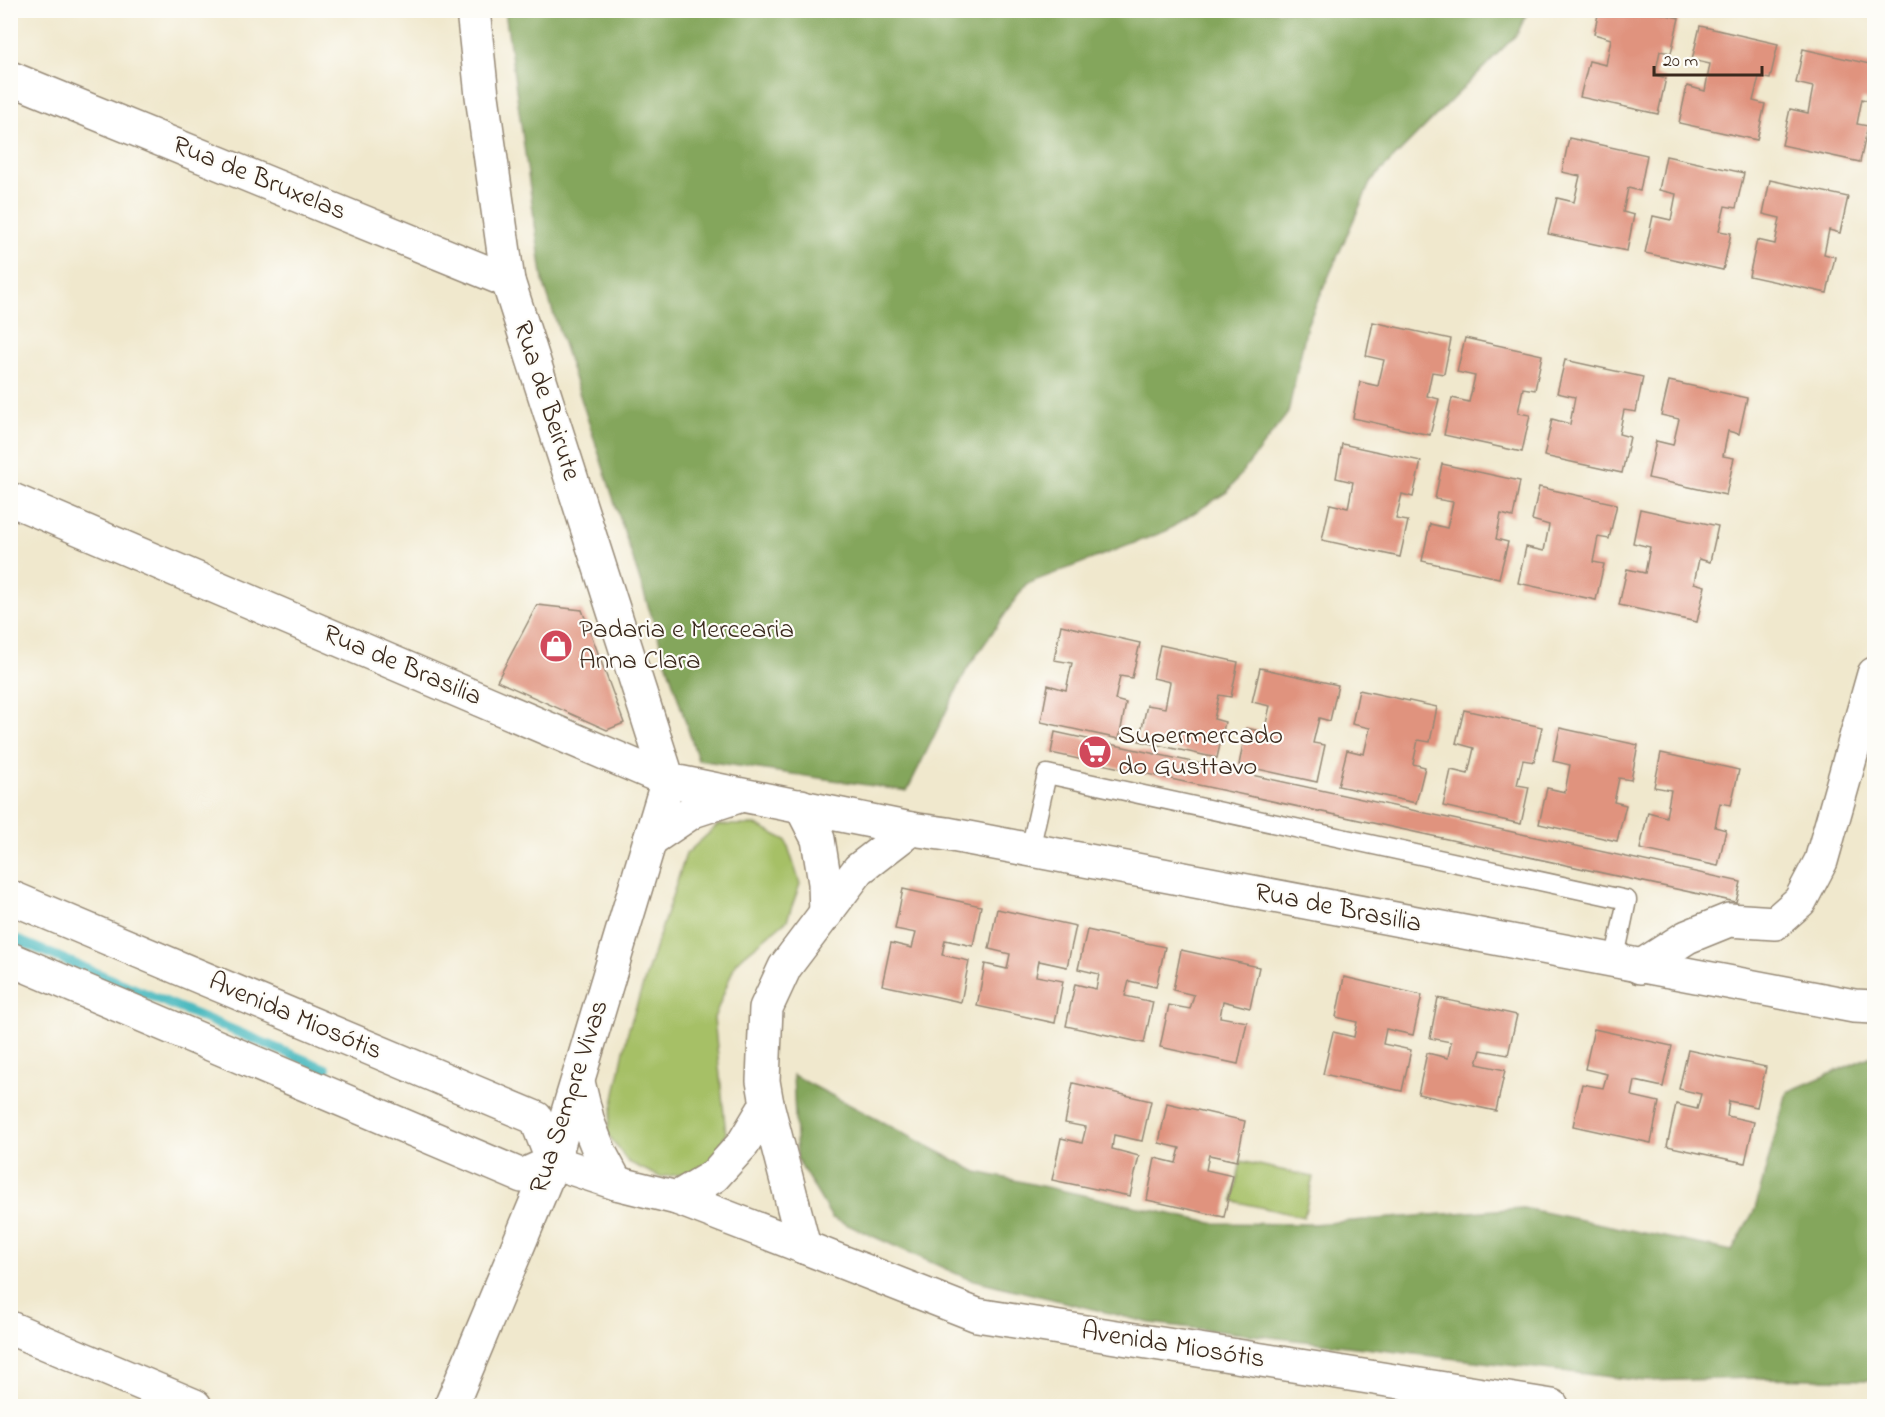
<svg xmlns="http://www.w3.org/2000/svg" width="1885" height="1417" font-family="'Indie Flower',sans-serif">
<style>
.green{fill:#a6c066;stroke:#707542;stroke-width:1.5}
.forest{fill:#84a65b;stroke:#60683c;stroke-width:1.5}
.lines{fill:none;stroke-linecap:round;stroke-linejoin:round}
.stream{stroke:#4bbac0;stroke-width:10}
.building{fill:#e0937e}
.service-casing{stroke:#968976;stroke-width:21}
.minor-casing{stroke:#968976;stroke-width:36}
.tertiary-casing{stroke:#968976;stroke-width:36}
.service{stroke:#fff;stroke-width:18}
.minor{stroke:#fff;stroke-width:33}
.tertiary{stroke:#fff;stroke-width:33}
.labels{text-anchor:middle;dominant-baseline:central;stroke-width:4.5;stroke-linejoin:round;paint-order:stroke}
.street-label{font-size:27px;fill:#3b2a1e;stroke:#fdfcf7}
.poi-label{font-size:27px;fill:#3b2a1e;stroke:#fdfcf7;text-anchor:start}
</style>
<rect width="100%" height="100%" fill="#fdfcf7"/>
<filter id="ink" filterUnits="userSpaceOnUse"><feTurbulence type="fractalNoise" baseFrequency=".0167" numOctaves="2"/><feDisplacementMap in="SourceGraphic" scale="12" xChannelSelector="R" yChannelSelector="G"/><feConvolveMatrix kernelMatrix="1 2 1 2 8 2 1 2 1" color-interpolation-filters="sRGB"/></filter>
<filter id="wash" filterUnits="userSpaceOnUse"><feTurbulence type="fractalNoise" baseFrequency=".008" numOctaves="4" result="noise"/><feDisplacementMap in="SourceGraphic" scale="24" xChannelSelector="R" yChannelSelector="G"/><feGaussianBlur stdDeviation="1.35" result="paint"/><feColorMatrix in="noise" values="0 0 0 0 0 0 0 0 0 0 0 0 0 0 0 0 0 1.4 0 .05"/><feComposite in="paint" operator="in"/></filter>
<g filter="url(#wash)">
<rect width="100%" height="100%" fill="#f0e8cd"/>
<!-- green -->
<g class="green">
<path d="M718 825H756L786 840 800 884 787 920 736 962 714 1018 726 1134 709 1171 660 1177 628 1162 607 1133 628 1031 686 854Z"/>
<path d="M1241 1161 1313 1177 1304 1217 1233 1201Z"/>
</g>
<!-- forest -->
<g class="forest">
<path d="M505 11V10L1528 11 1517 34 1371 181 1307 325 1288 413 1227 492 1166 531 1026 584 967 669 907 791 698 760 543 281Z"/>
<path d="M1874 1055V1380H1871L1756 1378 1645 1381 1150 1323 966 1278 832 1218 797 1159 793 1075 977 1172 1212 1223 1312 1224 1523 1208 1732 1251 1755 1209 1787 1092Z"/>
</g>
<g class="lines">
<!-- stream -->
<path class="stream" d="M10 937 326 1069"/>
</g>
<g id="blocks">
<!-- building -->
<g class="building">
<path d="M1599 10H1646L1679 18 1671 53 1660 51 1655 75 1666 78 1658 114 1580 97 1589 61 1606 65 1611 39 1594 34Z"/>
<path d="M1700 26 1778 44 1770 79 1759 77 1753 101 1765 104 1757 140 1679 123 1687 86 1705 91 1710 64 1692 60Z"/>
<path d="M1803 49 1874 65 1873 102 1862 99 1857 124 1868 126 1860 162 1782 145 1790 109 1808 113 1813 87 1796 83Z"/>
<path d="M1569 138 1647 155 1640 191 1628 188 1623 212 1634 215 1627 251 1548 234 1557 198 1574 202 1580 176 1562 172Z"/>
<path d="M1666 156 1744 173 1736 208 1725 206 1719 231 1731 233 1723 270 1645 253 1653 216 1671 220 1676 194 1659 190Z"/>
<path d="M1770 180 1848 197 1840 233 1829 230 1824 254 1835 257 1827 293 1749 276 1757 240 1775 244 1780 218 1763 214Z"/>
<path d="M1373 322 1451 339 1444 374 1432 372 1427 396 1439 399 1430 435 1353 418 1360 382 1378 386 1384 360 1366 356Z"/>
<path d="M1465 338 1542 355 1535 390 1523 388 1518 413 1530 415 1522 452 1444 435 1452 398 1469 402 1475 376 1457 372Z"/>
<path d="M1565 360 1643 377 1636 412 1624 410 1619 434 1630 437 1622 473 1544 456 1552 419 1570 424 1575 397 1557 393Z"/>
<path d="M1669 381 1747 398 1739 434 1728 431 1723 456 1734 458 1726 495 1648 478 1656 441 1673 445 1679 419 1661 415Z"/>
<path d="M1342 444 1421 461 1413 497 1402 494 1396 519 1408 521 1400 557 1322 540 1330 504 1348 508 1353 482 1336 478Z"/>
<path d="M1442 464 1520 481 1513 517 1501 514 1496 539 1508 542 1499 578 1422 561 1430 524 1447 528 1453 502 1435 499Z"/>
<path d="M1539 487 1617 504 1609 539 1598 537 1593 562 1604 564 1596 600 1518 583 1526 547 1544 551 1549 525 1532 520Z"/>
<path d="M1640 509 1718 526 1710 562 1699 559 1694 583 1705 586 1697 622 1619 605 1627 569 1645 573 1650 547 1633 543Z"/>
<path d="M537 605 582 610 624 723 607 730 497 681Z"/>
<path d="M1061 625 1140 643 1132 678 1120 676 1115 700 1126 703 1119 739 1041 722 1048 685 1066 690 1072 663 1054 660Z"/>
<path d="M1160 645 1238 662 1231 697 1219 695 1214 719 1225 722 1217 758 1139 741 1147 705 1165 708 1170 682 1153 678Z"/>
<path d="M1260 668 1338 685 1330 721 1319 718 1313 743 1325 745 1317 782 1239 765 1246 728 1264 732 1270 706 1252 702Z"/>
<path d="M1359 690 1437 707 1430 742 1418 740 1413 764 1425 767 1416 803 1338 786 1347 750 1364 754 1370 728 1352 724Z"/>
<path d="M1464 710 1542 727 1534 762 1523 760 1517 785 1529 787 1521 824 1443 806 1451 770 1468 774 1474 748 1456 743Z"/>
<path d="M1560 728 1638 745 1631 780 1619 778 1614 802 1626 805 1617 841 1539 824 1547 788 1565 792 1570 765 1553 761Z"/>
<path d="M1055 732 1741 882 1736 902 1051 753Z"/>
<path d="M1661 753 1739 770 1731 805 1720 803 1715 827 1726 830 1718 866 1640 849 1648 812 1666 817 1671 790 1654 787Z"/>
<path d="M903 889 981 906 973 946 945 940 942 955 969 961 961 1002 882 985 891 943 912 948 916 933 895 929Z"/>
<path d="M997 909 1076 926 1067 967 1039 961 1036 976 1063 981 1055 1023 977 1006 985 964 1007 969 1010 954 989 949Z"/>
<path d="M1087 930 1165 947 1156 987 1129 981 1125 996 1153 1002 1144 1043 1066 1026 1075 984 1096 989 1099 974 1078 969Z"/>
<path d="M1181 950 1259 967 1250 1008 1223 1001 1220 1017 1247 1022 1238 1064 1160 1047 1169 1005 1190 1009 1194 995 1173 990Z"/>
<path d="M1344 977 1422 995 1413 1035 1386 1029 1383 1044 1411 1050 1402 1091 1323 1074 1333 1032 1354 1037 1357 1022 1336 1017Z"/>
<path d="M1438 998 1517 1015 1508 1055 1481 1050 1477 1064 1505 1070 1496 1111 1418 1094 1427 1053 1448 1058 1451 1042 1430 1038Z"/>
<path d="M1594 1029 1672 1046 1663 1087 1635 1081 1632 1096 1659 1102 1651 1143 1573 1126 1582 1084 1603 1088 1607 1074 1585 1069Z"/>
<path d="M1688 1050 1766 1067 1757 1107 1729 1101 1727 1116 1754 1122 1745 1163 1667 1146 1676 1104 1697 1109 1701 1094 1679 1089Z"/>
<path d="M1073 1083 1151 1101 1142 1141 1114 1135 1112 1149 1139 1156 1130 1196 1052 1180 1061 1138 1082 1143 1086 1127 1065 1123Z"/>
<path d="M1167 1103 1245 1121 1237 1161 1209 1155 1206 1170 1233 1176 1224 1217 1147 1200 1155 1158 1176 1163 1180 1148 1159 1143Z"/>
</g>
</g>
</g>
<g filter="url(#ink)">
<use href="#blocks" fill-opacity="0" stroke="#968976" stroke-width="1.5"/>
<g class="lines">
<defs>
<path id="service" d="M1030 850 1047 774 1627 900 1614 962"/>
<g id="minor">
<path d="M10 78 508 281"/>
<path d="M10 499 668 780"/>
<path d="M10 897 536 1118 553 1162 522 1176 10 959"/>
<path d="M1640 967 1687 937 1729 920 1775 923 1800 901 1821 861 1874 674"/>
<path d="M804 1247 977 1315 1552 1406"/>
<path d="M10 1328 195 1406"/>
</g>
<g id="tertiary">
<path d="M473 10 482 96 508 281 668 780"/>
<path d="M668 780 911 829 947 834 1854 1006 1874 1007"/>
<path d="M801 806 818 839 825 883 826 914"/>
<path d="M650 840 693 811 739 796"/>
<path d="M578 1082 588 1123 600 1153 616 1183"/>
<path d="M553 1162 616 1183 677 1198 804 1247"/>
<path d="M677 1198 714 1176 743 1144 767 1104"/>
<path d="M804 1247 767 1104 763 1081 766 1008 785 967 859 869 911 829"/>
<path d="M451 1406 553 1162 668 780"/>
</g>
</defs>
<!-- service casing -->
<use href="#service" class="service-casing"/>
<!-- minor casing -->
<use href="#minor" class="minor-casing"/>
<!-- tertiary casing -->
<use href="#tertiary" class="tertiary-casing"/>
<!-- service -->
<use href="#service" class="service"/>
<!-- minor -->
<use href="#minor" class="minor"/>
<!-- tertiary -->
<use href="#tertiary" class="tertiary"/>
</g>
</g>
<!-- icons -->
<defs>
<symbol id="shop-disc" viewBox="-11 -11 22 22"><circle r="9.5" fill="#d1495b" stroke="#fdfcf7"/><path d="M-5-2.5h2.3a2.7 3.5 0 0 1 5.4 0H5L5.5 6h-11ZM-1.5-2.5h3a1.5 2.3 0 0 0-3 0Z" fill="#fff"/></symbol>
<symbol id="supermarket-disc" viewBox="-11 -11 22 22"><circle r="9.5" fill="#d1495b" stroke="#fdfcf7"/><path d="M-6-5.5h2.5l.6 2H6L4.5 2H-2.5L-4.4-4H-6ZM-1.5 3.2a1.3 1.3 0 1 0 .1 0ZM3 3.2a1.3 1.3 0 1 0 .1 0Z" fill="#fff"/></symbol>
</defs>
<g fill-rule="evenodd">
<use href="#shop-disc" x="537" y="627" width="38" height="38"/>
<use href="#supermarket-disc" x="1076" y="733" width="38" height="38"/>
</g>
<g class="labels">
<!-- street labels -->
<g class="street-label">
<text transform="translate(259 179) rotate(22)">Rua de Bruxelas</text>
<text transform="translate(546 401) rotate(72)">Rua de Beirute</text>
<text transform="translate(402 666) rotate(23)">Rua de Brasilia</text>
<text transform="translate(1338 909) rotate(11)">Rua de Brasilia</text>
<text transform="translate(295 1017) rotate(23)">Avenida Miosótis</text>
<text transform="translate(570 1097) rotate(-72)">Rua Sempre Vivas</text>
<text transform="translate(1173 1346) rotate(9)">Avenida Miosótis</text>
</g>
<!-- poi labels -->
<g class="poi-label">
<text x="579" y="630">Padaria e Mercearia<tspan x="579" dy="31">Anna Clara</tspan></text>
<text x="1118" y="736">Supermercado<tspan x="1118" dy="31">do Gusttavo</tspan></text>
</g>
</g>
<!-- margin -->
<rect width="1885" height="1417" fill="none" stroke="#fdfcf7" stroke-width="36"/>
<!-- scale -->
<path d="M1654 66v9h108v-9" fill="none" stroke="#3b2a1e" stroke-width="3"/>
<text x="1663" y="66" font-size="18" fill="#3b2a1e" stroke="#fdfcf7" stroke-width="4.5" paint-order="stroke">20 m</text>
</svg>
